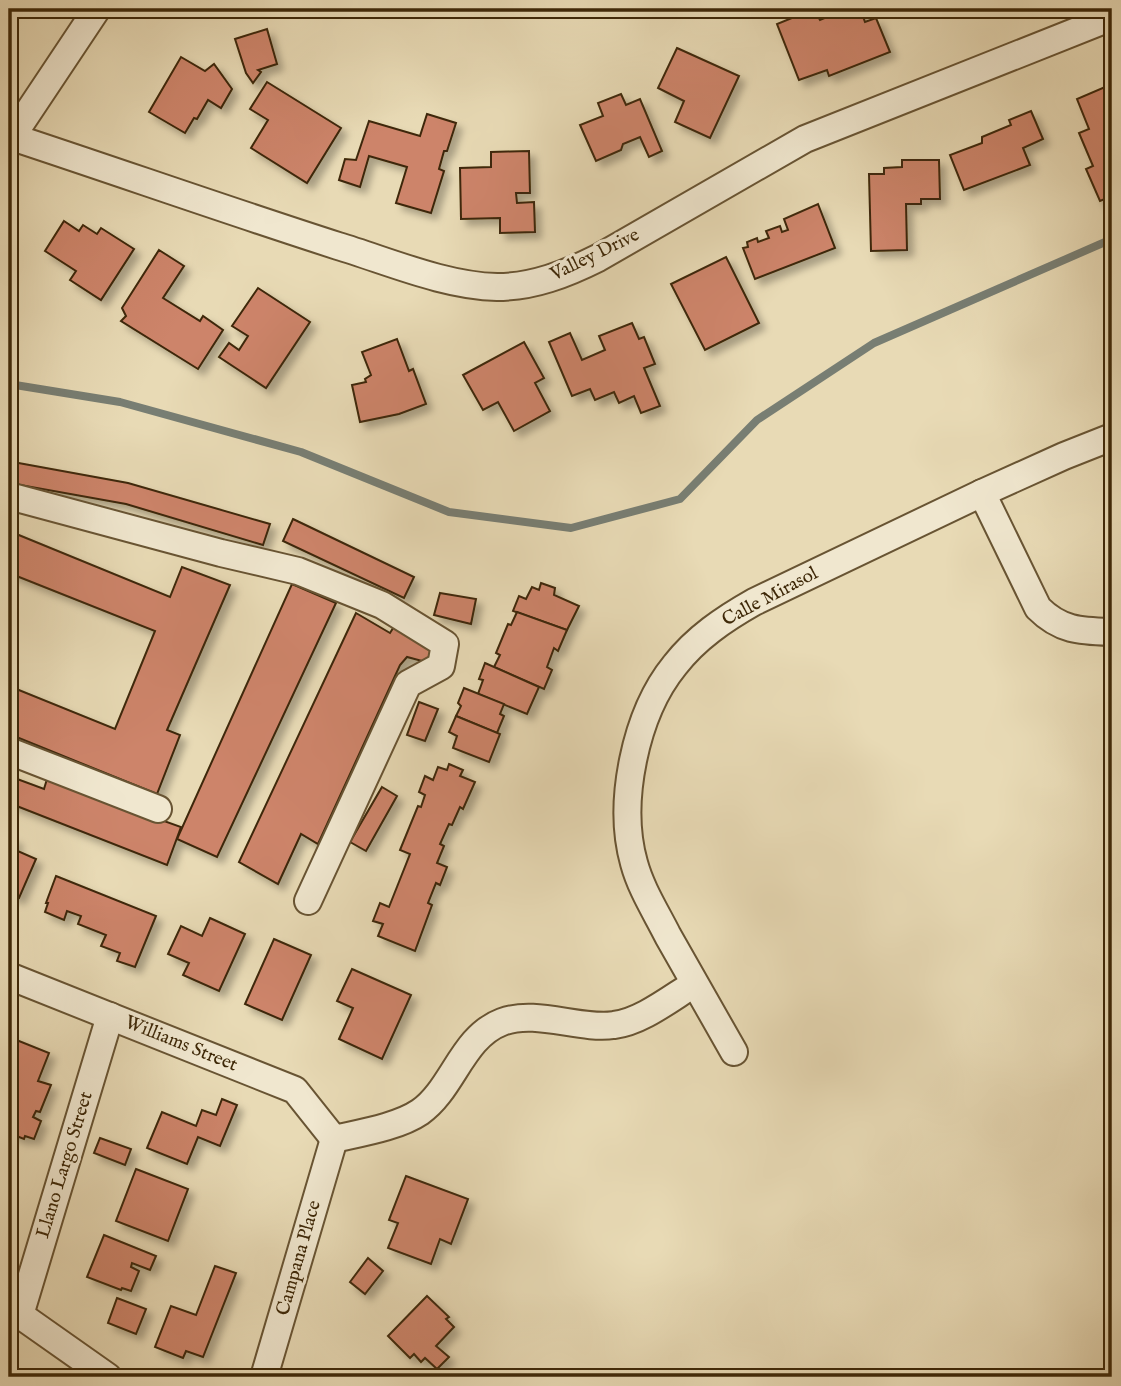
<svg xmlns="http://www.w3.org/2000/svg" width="1121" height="1386" font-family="'IM FELL English',serif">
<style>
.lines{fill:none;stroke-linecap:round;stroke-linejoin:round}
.stream{stroke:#787e73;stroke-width:8}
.building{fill:#cd846a;stroke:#3e2808;stroke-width:2;filter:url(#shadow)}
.minor-casing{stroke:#685433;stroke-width:30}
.minor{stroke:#f0e7cf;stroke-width:26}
.labels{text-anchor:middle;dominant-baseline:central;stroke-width:6;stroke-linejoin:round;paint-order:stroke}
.street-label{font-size:19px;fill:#3e2808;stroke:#f0e7cf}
</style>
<defs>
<filter id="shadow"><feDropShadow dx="6" dy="6" stdDeviation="3.5" flood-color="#0004"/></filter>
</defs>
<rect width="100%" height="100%" fill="#e8dab5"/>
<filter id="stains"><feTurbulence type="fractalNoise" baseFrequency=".00286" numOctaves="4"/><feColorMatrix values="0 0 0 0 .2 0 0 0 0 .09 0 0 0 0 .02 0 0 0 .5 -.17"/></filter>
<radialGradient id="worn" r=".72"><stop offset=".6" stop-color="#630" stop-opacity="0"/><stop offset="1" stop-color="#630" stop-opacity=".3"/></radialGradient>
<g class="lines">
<!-- stream -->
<path class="stream" d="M9 384 120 402 301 452 449 512 571 528 680 499 757 420 874 343 1112 239"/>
</g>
<!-- building -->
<g class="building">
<path d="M814 9 820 20 832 15 830 9H863L861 11 865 22 876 18 890 52 829 76 827 70 799 80 777 24Z"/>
<path d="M267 29 277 64 258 70 261 72 253 83 246 73 235 39Z"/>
<path d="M677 48 739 76 710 138 675 122 684 101 658 88Z"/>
<path d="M181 57 205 71 214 64 232 89 221 108 208 100 197 119 194 118 185 133 149 112Z"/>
<path d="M267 82 341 128 307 183 251 148 268 120 250 109Z"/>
<path d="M1112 84V196L1100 201 1086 169 1093 166 1079 133 1089 129 1077 99Z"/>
<path d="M621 94 626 105 640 99 662 151 649 157 640 137 623 144 621 150 596 161 580 125 603 116 598 103Z"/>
<path d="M1031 111 1043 139 1023 148 1030 165 964 190 950 155 982 143V137L1011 125 1009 120Z"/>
<path d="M427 114 456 123 447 151H444L439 169 444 171 431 213 396 203 407 167 369 156 360 187 339 180 345 159 356 160 369 121 420 136Z"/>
<path d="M529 151 530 193H516L517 203 534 202 535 232 500 233V218L461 219 460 168 491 167V152Z"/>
<path d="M902 160H939L940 199H921V204H906L907 250 871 251 869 174H884V168L902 167Z"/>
<path d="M818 204 835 248 755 279 743 248 748 247 747 242 757 238 758 242 769 238 766 231 780 226 782 232 788 230 784 219Z"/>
<path d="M64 221 79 231 83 225 97 234 101 228 134 249 101 300 70 280 76 271 45 251Z"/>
<path d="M159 250 184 266 163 298 200 321 203 316 223 330 198 369 121 321 126 316 122 308Z"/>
<path d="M726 257 759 323 705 350 671 284Z"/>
<path d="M258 288 310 322 266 388 219 357 229 343 239 350 248 336 232 326Z"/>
<path d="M632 323 639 339 644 337 655 364 644 368 660 406 641 413 634 396 619 403 614 392 595 400 590 389 572 396 549 342 570 333 582 360 605 350 599 336Z"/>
<path d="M397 339 409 371 413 369 426 404 399 414 360 422 352 385 366 382 365 379 371 375 362 352Z"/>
<path d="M524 342 544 378 535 383 550 411 514 431 498 402 483 410 463 375Z"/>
<path d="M13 462 128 483 270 524 263 545 126 504 9 483Z"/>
<path d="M293 519 414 577 404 598 283 541Z"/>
<path d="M9 531 170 597 182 567 230 585 167 730 180 735 157 794 9 734V686L115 729 155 631 9 573Z"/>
<path d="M541 583 555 588 554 595 579 606 567 630 513 611 519 596 526 599 532 587 539 590Z"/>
<path d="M292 584 336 603 217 857 177 839Z"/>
<path d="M440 593 476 599 471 624 434 615Z"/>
<path d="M517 612 567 630 558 651 554 648 547 667 552 670 544 689 494 667 500 655 496 653 508 624 511 625Z"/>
<path d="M356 613 390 633 395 625 432 651 429 657 422 661 407 657 400 665 318 844 301 834 278 884 239 862Z"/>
<path d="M485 663 539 687 527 714 478 694 483 680 479 679Z"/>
<path d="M464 688 504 704 500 714 504 716 497 733 456 716 461 706 458 703Z"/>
<path d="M419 702 438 709 425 741 407 735Z"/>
<path d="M456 716 500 734 489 762 453 748 457 736 449 732Z"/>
<path d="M449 764 463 770 460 776 475 782 463 809 460 807 452 825 449 824 440 844 444 846 437 863 447 867 440 885 436 883 428 903 432 905 415 951 378 936 383 924 373 921 380 903 389 907 410 854 400 850 418 806 421 807 425 795 419 792 425 776 433 780 438 767 447 770Z"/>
<path d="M9 776 44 789 47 779 181 827 167 865 9 803Z"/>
<path d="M382 787 397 796 366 851 350 842Z"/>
<path d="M9 837 17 840 13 849 36 859 19 898 9 894Z"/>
<path d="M56 876 156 916 135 967 117 961 120 953 101 946 106 935 78 924 81 916 67 911 64 920 45 912 48 903H46Z"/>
<path d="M210 918 245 934 219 991 183 975 189 963 168 954 181 926 202 936Z"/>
<path d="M274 939 311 955 282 1020 245 1004Z"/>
<path d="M352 969 411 995 382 1059 339 1039 353 1008 337 1001Z"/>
<path d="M9 1037 49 1053 38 1081 51 1085 40 1112 36 1111 33 1117 41 1121 34 1139 25 1136 24 1139 9 1133V1121L16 1103 9 1100Z"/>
<path d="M222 1099 237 1105 220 1146 198 1137 187 1164 147 1148 162 1112 196 1126 202 1110 216 1115Z"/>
<path d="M100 1138 131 1149 125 1165 94 1153Z"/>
<path d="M136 1169 188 1189 168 1241 116 1221Z"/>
<path d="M406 1176 468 1199 451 1244 440 1239 431 1264 388 1248 398 1223 389 1220Z"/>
<path d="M104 1235 156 1256 150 1270 132 1263 131 1267 139 1271 131 1291 122 1288 121 1290 87 1277Z"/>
<path d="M368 1258 383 1271 365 1294 350 1282Z"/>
<path d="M215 1266 236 1273 203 1357 186 1351 183 1358 155 1347 171 1306 196 1315Z"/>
<path d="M427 1296 449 1317 446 1319 454 1327 436 1346 449 1357 437 1369 425 1358 421 1362 414 1354 410 1358 388 1336Z"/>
<path d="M117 1298 146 1309 136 1334 108 1323Z"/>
</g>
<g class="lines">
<defs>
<g id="minor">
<path d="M12 137C121 173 229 211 338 246 388 261 445 286 497 287 533 287 566 274 598 258L805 139 1112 17"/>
<path d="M9 141 97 9"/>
<path d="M982 493 1038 608C1061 631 1081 631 1112 632"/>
<path d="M9 496 221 553 298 571 382 605 445 644 441 666 408 684 308 901"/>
<path d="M9 751 158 809"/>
<path d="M9 976 295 1090 334 1139"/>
<path d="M734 1052C712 1014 690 975 668 936 656 912 641 889 634 863 617 803 635 714 675 665 696 638 724 619 754 602L982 493 1064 456 1112 437"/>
<path d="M334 1139C360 1133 398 1127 420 1112 453 1089 462 1037 502 1022 536 1009 579 1030 614 1025 641 1022 671 998 694 984"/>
<path d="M9 1310 20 1315 108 1377"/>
<path d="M20 1315 110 1016"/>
<path d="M264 1377 334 1139"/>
</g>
</defs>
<!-- minor casing -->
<use href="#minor" class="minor-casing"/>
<!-- minor -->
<use href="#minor" class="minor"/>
</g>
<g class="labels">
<!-- street labels -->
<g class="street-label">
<text transform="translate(595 255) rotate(-26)">Valley Drive</text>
<text transform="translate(770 597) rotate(-28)">Calle Mirasol</text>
<text transform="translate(181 1044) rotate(22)">Williams Street</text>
<text transform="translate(65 1165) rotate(-73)">Llano Largo Street</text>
<text transform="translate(299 1258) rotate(-74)">Campana Place</text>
</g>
</g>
<!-- margin -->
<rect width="1121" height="1386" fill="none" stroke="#e8dab5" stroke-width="35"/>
<rect x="10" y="10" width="1100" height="1365" fill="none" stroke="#3e2808" stroke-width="3.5"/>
<rect x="18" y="18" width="1086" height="1351" fill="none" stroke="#3e2808" stroke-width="2"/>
<rect width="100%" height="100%" filter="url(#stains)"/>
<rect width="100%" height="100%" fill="url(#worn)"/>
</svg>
